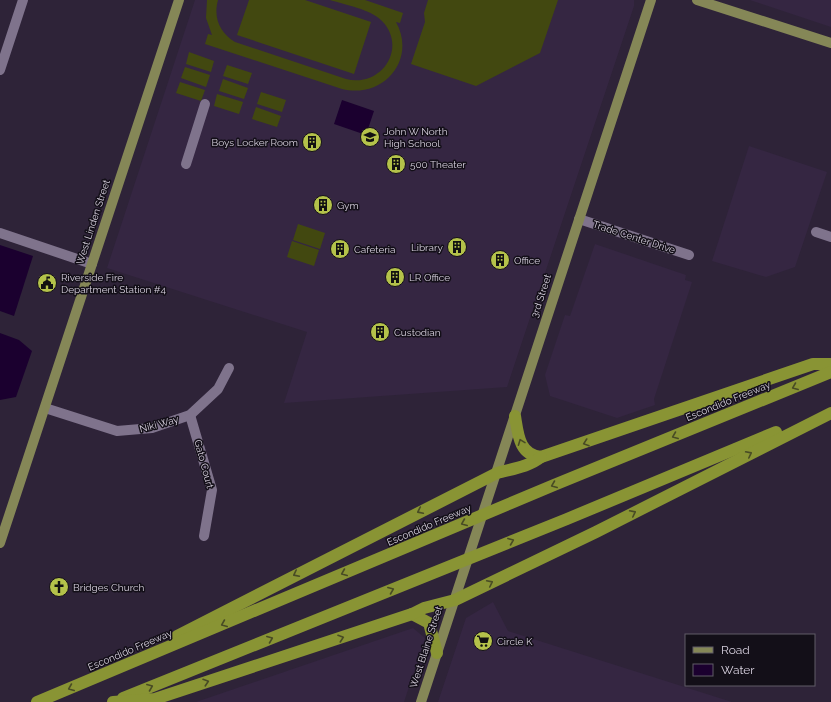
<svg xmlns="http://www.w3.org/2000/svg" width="831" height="702" font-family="Raleway,sans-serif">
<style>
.built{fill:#352642}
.grass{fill:#424810}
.water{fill:#1b002f}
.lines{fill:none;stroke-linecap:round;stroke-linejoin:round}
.minor{stroke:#7f738c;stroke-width:10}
.major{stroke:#858757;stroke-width:10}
.highway{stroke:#899434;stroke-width:12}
.oneway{stroke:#484b25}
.labels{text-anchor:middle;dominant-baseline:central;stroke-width:3;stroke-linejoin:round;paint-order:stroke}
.poi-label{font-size:10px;fill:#d7d0de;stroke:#130f18;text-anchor:start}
.street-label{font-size:10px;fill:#d7d0de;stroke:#130f18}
</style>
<rect width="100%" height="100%" fill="#2e2338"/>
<!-- built -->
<g class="built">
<path d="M195 0H634V6L507 387 284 403 307 332 107 268Z"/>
<path d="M750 0H831V27Z"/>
<path d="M749 146 827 172 795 267 766 277 712 261Z"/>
<path d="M595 244 686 275 685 280 692 282 654 399 655 405 617 418 550 396 545 375 565 315 570 316Z"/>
<path d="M493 602 508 631 732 702H438L466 618Z"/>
<path d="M413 628 425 638 404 702H196Z"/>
</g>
<!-- grass -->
<g class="grass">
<path d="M207 0H218C213 18 220 33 235 42L346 79C381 88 408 48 382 21 370 9 346 5 330 0H365L403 13 400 23 396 22C417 60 383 99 342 89L205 44 208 34 212 35 206 18Z"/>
<path d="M249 0H305L371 22 354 74 237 35Z"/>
<path d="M428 0H558L540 53 476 86 411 64 425 22 424 13Z"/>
<path d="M189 52 214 61 211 72 186 64Z"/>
<path d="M227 65 252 73 248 84 223 76Z"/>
<path d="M185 67 210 75 206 87 181 78Z"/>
<path d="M223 79 248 88 244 99 219 91Z"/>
<path d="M180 82 205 90 201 101 176 93Z"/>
<path d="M261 92 286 100 282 112 257 104Z"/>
<path d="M217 94 243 102 239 114 214 106Z"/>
<path d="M256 107 281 116 277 127 252 119Z"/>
<path d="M298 224 325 233 320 249 293 240Z"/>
<path d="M292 241 319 250 314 266 287 257Z"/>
</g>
<!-- water -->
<g class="water">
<path d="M342 100 374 111 366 135 334 124Z"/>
<path d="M0 245 33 256 14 316 0 311Z"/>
<path d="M0 333 19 340 32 351 16 397 0 400Z"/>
</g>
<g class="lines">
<!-- minor -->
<g class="minor">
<path d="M0 70 23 0"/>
<path d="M186 164 205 104"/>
<path d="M579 219 689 255"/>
<path d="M816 232 831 237"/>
<path d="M0 233 92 264"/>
<path d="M45 408 117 431 152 428 190 415 218 389 229 368"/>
<path d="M190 415 212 490 204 536"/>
</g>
<!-- major -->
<g class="major">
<path d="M697 0 831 43"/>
<path d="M0 543 179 0"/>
<path d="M421 702 651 0"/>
</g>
<!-- highway -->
<g class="highway">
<path d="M515 416C518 434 519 455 541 457L813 364H831"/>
<path d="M412 614 429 623 437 653"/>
<path d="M177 636 497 473C511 469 529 467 541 457"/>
<path d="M123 698 567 519 776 432"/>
<path d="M37 702 554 485 831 372"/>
<path d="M113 702 155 699 412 614 424 608 455 600 596 532 831 413"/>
</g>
</g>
<!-- one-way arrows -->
<defs><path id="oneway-chevron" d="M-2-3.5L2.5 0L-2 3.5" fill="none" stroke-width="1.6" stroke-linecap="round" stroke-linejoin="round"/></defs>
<g class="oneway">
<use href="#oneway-chevron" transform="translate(795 387) rotate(158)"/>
<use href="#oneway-chevron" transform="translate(675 436) rotate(158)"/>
<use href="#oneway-chevron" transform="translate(521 442) rotate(-111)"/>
<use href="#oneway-chevron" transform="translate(586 443) rotate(161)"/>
<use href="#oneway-chevron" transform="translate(749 454) rotate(-27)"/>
<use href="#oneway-chevron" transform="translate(554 485) rotate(158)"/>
<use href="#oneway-chevron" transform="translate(420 511) rotate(154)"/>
<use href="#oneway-chevron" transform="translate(633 513) rotate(-27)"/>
<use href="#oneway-chevron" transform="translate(464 523) rotate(157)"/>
<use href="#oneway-chevron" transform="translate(511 541) rotate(-22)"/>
<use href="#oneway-chevron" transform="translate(344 573) rotate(157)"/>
<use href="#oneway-chevron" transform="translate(296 574) rotate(153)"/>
<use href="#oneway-chevron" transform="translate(490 583) rotate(-26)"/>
<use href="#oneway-chevron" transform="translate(391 590) rotate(-22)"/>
<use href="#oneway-chevron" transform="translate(224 624) rotate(157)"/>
<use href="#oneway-chevron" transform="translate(341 638) rotate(-19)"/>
<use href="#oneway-chevron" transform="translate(270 639) rotate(-22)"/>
<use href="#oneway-chevron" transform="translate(206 682) rotate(-18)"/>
<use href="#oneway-chevron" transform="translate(150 687) rotate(-22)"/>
<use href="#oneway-chevron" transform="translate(71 688) rotate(157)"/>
</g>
<!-- icons -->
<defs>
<symbol id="school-disc" viewBox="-11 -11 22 22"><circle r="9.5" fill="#b4c24a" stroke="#130f18"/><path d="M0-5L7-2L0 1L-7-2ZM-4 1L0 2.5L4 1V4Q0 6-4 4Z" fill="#111"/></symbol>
<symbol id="building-disc" viewBox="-11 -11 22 22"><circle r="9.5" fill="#b4c24a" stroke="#130f18"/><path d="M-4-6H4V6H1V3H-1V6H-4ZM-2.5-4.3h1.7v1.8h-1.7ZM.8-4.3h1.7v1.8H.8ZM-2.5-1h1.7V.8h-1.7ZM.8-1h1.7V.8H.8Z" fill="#111"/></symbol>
<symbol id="civic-disc" viewBox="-11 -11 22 22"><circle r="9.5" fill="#b4c24a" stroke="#130f18"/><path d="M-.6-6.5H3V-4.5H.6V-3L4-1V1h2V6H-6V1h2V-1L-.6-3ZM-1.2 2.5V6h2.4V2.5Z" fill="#111"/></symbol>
<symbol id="church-disc" viewBox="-11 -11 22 22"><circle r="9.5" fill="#b4c24a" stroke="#130f18"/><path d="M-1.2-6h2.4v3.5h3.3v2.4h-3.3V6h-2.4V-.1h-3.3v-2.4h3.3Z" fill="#111"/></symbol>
<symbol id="supermarket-disc" viewBox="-11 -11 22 22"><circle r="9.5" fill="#b4c24a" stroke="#130f18"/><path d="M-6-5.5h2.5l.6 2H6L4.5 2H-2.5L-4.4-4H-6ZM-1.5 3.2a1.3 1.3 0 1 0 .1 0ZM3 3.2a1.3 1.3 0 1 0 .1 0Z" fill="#111"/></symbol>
</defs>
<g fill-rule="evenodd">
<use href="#school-disc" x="359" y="126" width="22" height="22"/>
<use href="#building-disc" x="301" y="131" width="22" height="22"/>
<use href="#building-disc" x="385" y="153" width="22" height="22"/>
<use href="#building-disc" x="312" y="194" width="22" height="22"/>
<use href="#building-disc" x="446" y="236" width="22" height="22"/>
<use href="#building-disc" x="329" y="238" width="22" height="22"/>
<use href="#building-disc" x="489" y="249" width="22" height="22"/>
<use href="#building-disc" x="384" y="266" width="22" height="22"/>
<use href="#civic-disc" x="36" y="272" width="22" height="22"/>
<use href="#building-disc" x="369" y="321" width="22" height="22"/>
<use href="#church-disc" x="48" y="576" width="22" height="22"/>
<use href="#supermarket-disc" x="472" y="630" width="22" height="22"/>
</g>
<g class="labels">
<!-- poi labels -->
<g class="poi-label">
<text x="384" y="131">John W North<tspan x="384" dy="12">High School</tspan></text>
<text x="298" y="142" text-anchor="end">Boys Locker Room</text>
<text x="410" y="164">500 Theater</text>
<text x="337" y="205">Gym</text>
<text x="443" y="247" text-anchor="end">Library</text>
<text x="354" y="249">Cafeteria</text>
<text x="514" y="260">Office</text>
<text x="61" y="277">Riverside Fire<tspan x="61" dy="12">Department Station #4</tspan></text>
<text x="409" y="277">LR Office</text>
<text x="394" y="332">Custodian</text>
<text x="73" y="587">Bridges Church</text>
<text x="497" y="641">Circle K</text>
</g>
<!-- street labels -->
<g class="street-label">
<text transform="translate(93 222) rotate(-72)">West Linden Street</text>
<text transform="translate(634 237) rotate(18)">Trade Center Drive</text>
<text transform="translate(541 296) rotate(-72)">3rd Street</text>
<text transform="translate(728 401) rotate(-22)">Escondido Freeway</text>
<text transform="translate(159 424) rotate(-15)">Niki Way</text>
<text transform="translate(204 464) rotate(75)">Gato Court</text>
<text transform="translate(429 525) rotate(-23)">Escondido Freeway</text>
<text transform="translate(426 647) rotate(-72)">West Blaine Street</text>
<text transform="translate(130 650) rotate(-23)">Escondido Freeway</text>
</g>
</g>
<!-- legend -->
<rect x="685" y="634" width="130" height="52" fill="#130f18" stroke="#615c67"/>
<rect x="693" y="647" width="20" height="6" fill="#858757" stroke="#615c67"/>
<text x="721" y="654" font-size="12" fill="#d7d0de">Road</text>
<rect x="693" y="664" width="20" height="12" fill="#1b002f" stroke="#615c67"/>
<text x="721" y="674" font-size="12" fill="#d7d0de">Water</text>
</svg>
